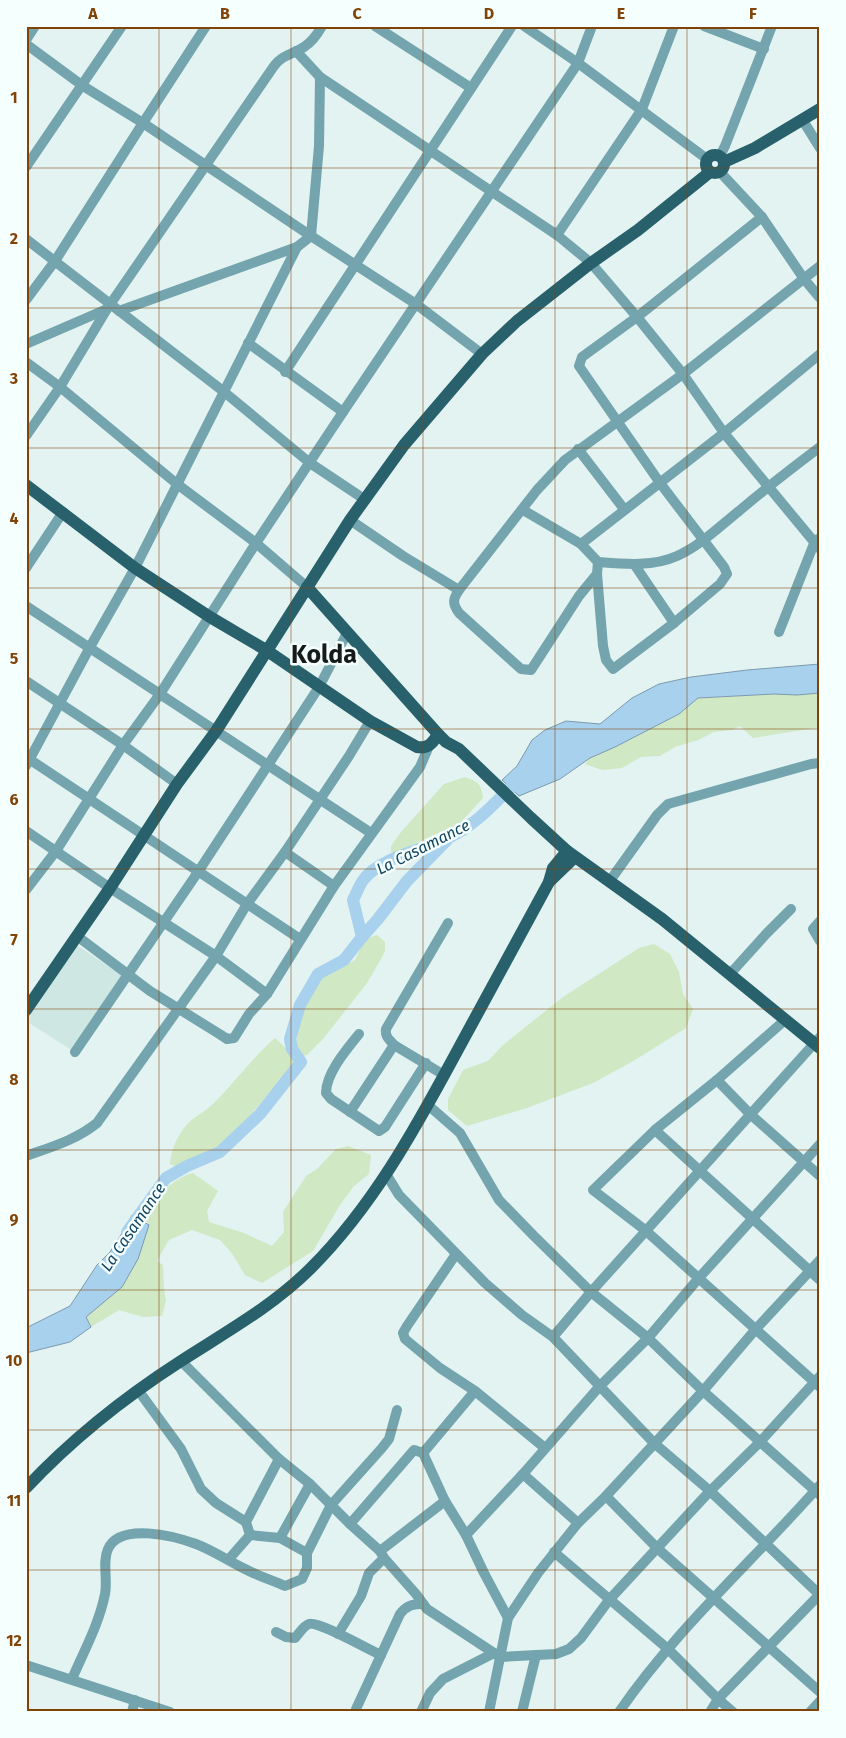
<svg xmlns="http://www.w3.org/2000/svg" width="846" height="1738" font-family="'Fira Sans',sans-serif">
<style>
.built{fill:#cee7e3}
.green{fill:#d0e8c3}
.water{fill:#a8d1ee;stroke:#7c9aae}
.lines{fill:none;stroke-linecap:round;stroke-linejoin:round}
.river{stroke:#a8d1ee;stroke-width:12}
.minor{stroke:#74a5af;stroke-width:10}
.major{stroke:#28616c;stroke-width:12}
.grid{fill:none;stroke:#824307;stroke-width:1;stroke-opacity:0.55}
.labels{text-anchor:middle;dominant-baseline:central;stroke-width:5;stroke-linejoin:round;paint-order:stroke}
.water-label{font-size:16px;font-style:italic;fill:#134562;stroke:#f5fffd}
.town-label{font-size:25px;font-weight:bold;fill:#151a1a;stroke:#f5fffd}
.neatline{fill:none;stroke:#824307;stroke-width:2}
.grid-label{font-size:16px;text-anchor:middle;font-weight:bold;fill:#824307}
</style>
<rect width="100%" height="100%" fill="#e3f3f1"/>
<!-- built -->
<path class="built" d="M75 944 123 976 73 1051 26 1021V1017Z"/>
<!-- green -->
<g class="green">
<path d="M820 693V727L753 738 740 726 732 730 714 732 698 740 675 747 660 756 641 757 622 768 602 770 585 764 590 758 615 747 679 714 698 698 774 694 797 695Z"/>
<path d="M465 777C478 782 481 783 483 798L459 824 391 854V846L401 832 444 784Z"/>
<path d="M377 935 385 942V951L381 959 367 983 323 1039 307 1055 297 1057 295 1046 302 1007 325 975 355 960 365 939Z"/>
<path d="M654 944 670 954 679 972 683 994 693 1009 686 1028 635 1060 593 1083 527 1108 467 1126 448 1110V1099L463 1070 488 1061 503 1045 563 997 639 948Z"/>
<path d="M275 1038 293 1055 295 1063 229 1140C212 1153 195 1157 177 1167L170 1164C171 1151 176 1139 184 1128 192 1117 204 1113 214 1103 235 1082 252 1058 275 1038Z"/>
<path d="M348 1146 371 1155 369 1174 354 1186 340 1205 313 1251 262 1283 245 1275 231 1252 220 1240 192 1230 169 1240 157 1261 163 1265 164 1289 166 1301 162 1316 143 1317 119 1310 91 1327 86 1317 122 1287 149 1225 145 1219C154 1198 171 1179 193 1173L218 1191 207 1211 209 1222 244 1233 272 1246 284 1232 283 1212 306 1176 317 1169 336 1149Z"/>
</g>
<!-- water -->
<g class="water">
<path d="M820 664V693L797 695 774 694 698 698 679 714 615 747 590 758 560 779 519 796 502 780 517 766 532 740 545 730 566 721 600 724 632 698 659 684 691 677 747 670Z"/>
<path d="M132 1215 149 1225 138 1259 122 1287 86 1317 91 1327 70 1342 26 1353V1328L70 1306 97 1265 110 1252 124 1230Z"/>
</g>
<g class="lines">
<!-- river -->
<g class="river">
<path d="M362 937 378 919 407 881 447 840"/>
<path d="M127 1232 166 1178 187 1166 220 1152 260 1114 301 1062 292 1049 290 1039 300 1005 318 974 344 960 362 937 353 900C357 893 359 885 364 879 380 858 426 848 450 837 475 825 493 805 512 786"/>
</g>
<!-- minor -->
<g class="minor">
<path d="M375 26 471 88"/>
<path d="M524 26 578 63 707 159"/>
<path d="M704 26 764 49"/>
<path d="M26 40 35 26"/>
<path d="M26 44 83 86 143 123 311 236 416 304 482 354"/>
<path d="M296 51 320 77 557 235 591 263 637 317 683 374 724 433 820 549"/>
<path d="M802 119 820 148"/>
<path d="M720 156 725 146 772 26"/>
<path d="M26 167 122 26"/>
<path d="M720 172 762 217 804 279 820 298"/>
<path d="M557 235 642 109 674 26"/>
<path d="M26 239 223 391 310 463 364 499"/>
<path d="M26 300 55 261 143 123 206 26"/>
<path d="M119 311 297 247"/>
<path d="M248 343 343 412"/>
<path d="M26 344 107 309"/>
<path d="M26 362 60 387 177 484 256 543 307 587"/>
<path d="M285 372 512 26"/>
<path d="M26 436 60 387 107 309 274 66C283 54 292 55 304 47 312 42 317 35 322 26"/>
<path d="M578 449 624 509"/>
<path d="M350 520 403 556 459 590 537 490 565 460 683 374 820 266"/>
<path d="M581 544 724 433 820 354"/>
<path d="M598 562C623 564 653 567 677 556 700 546 720 526 739 511 765 489 792 468 820 447"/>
<path d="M634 564 674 623"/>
<path d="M26 568 63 512"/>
<path d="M597 574 603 646 606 660 613 669 674 623 720 584 727 574 724 567 660 483 579 366 582 357 637 317 762 217"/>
<path d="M459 590C453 599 452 603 459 613L521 669 531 670 579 596 597 574 598 562 581 544 523 510"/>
<path d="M26 606 371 833"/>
<path d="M779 632 815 541 818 539"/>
<path d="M26 681 123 745 177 784"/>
<path d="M26 757 300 939"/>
<path d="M26 766 90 647 135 568 297 247 311 236 319 146 320 77"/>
<path d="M26 831 110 888 216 956 267 994"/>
<path d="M285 852 334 886"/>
<path d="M609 882 657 815 668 804 811 764 820 763"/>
<path d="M26 890 56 851 123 745 160 694 256 543 343 412 578 63 592 26"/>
<path d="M820 921 813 929 820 941"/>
<path d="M77 936 150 991 221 1035 227 1039 234 1038 249 1014 267 994 334 886 420 767 429 746"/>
<path d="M730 974 766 934 791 909"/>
<path d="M785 1020 717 1080 655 1130 593 1190 645 1230 820 1387"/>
<path d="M359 1034C347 1049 326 1073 326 1093L331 1099 379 1131 385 1127 426 1063"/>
<path d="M75 1052 198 872 319 687 347 633"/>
<path d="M444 1075 394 1045C389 1039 385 1037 386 1029L448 923"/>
<path d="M717 1080 750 1114 820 1176"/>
<path d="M428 1105 460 1133 499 1200 534 1236 591 1292 648 1338 703 1391 820 1495"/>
<path d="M350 1112 394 1045"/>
<path d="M655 1130 820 1280"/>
<path d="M26 1156C51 1147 76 1140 97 1123L216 956 247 904 285 852 349 756 370 721"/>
<path d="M386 1174 399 1195 485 1283 522 1315 553 1337 654 1443 710 1491 820 1595"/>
<path d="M456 1254 407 1326 403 1333 405 1339 440 1368 475 1391 545 1448"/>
<path d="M553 1337 591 1292 820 1037"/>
<path d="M181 1361 279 1459 310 1484 350 1524 380 1551 384 1558 416 1594 427 1609 500 1657 556 1654 569 1649 581 1638 609 1600 710 1491 760 1442 820 1376"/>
<path d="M138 1390 181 1449 201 1489 216 1503 246 1522"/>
<path d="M423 1453 475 1391"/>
<path d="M523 1474 578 1523"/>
<path d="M606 1496 657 1548 820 1692"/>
<path d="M350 1524 414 1450 423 1453 445 1501 466 1535 484 1573 508 1618"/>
<path d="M250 1535 280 1538 307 1553"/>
<path d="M466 1535 523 1474 599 1387 648 1338 698 1279 820 1144"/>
<path d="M280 1538 310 1484"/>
<path d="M380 1551 445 1501"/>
<path d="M554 1552 668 1649 718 1699 733 1712"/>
<path d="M229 1559 250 1535 246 1522 279 1459"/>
<path d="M276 1632 286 1637 295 1638C299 1634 303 1626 309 1624 319 1621 369 1650 381 1655"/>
<path d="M338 1634 361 1596 369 1573 384 1558"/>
<path d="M26 1665 170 1712"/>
<path d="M72 1679C84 1651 99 1624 105 1594 108 1580 102 1562 108 1549 120 1522 174 1536 196 1544 212 1550 227 1560 243 1568 256 1575 271 1580 285 1586L302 1579 307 1568V1553L331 1505 382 1448 389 1439 397 1410"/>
<path d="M132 1712 135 1700"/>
<path d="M357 1712 356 1709 400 1614C407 1605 413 1604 423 1604"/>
<path d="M421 1712 430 1693 443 1679 494 1653"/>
<path d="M489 1712 508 1618 538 1573 578 1523 606 1496 703 1391 755 1330 820 1260"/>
<path d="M522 1712 536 1655"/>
<path d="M619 1712C677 1628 753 1561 820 1485"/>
<path d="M710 1712 718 1699 820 1594"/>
<path d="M810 1712 820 1701"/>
</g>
<!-- major -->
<g class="major">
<circle cx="715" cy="164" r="9"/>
<path d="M724 162 755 148 820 109"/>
<path d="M26 485 135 568 210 617 266 650 370 721 417 747C428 749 433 743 438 734"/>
<path d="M307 587 438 734 446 742 459 749 531 818 567 851 662 919 820 1048"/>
<path d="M549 882 575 857"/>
<path d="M26 1010 110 888 177 784 216 731 350 520 404 445 482 354 517 321 591 263 638 230 710 172"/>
<path d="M26 1488C72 1439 125 1397 181 1361 226 1332 273 1306 311 1268 372 1207 414 1131 455 1055 486 997 518 940 549 882L553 868 567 851"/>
</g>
</g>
<!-- grid -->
<path class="grid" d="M159 26V1712M291 26V1712M423 26V1712M555 26V1712M687 26V1712M26 168H820M26 308H820M26 448H820M26 588H820M26 729H820M26 869H820M26 1009H820M26 1150H820M26 1290H820M26 1430H820M26 1570H820"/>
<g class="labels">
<!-- water labels -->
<g class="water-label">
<text transform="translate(423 847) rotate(-27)">La Casamance</text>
<text transform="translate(133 1227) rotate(-56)">La Casamance</text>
</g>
<!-- town labels -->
<g class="town-label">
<text x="324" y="655">Kolda</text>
</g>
</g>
<!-- border -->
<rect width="846" height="1738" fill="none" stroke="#f5fffd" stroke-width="55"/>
<rect x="28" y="28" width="790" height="1682" class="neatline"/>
<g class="grid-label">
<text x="93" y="19">A</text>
<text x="225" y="19">B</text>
<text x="357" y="19">C</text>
<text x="489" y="19">D</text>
<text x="621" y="19">E</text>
<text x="753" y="19">F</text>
<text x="14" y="103">1</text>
<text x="14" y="244">2</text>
<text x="14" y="384">3</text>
<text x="14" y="524">4</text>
<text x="14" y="664">5</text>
<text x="14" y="805">6</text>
<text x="14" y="945">7</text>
<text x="14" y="1085">8</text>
<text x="14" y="1225">9</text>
<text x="14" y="1366">10</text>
<text x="14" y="1506">11</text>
<text x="14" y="1646">12</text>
</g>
</svg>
